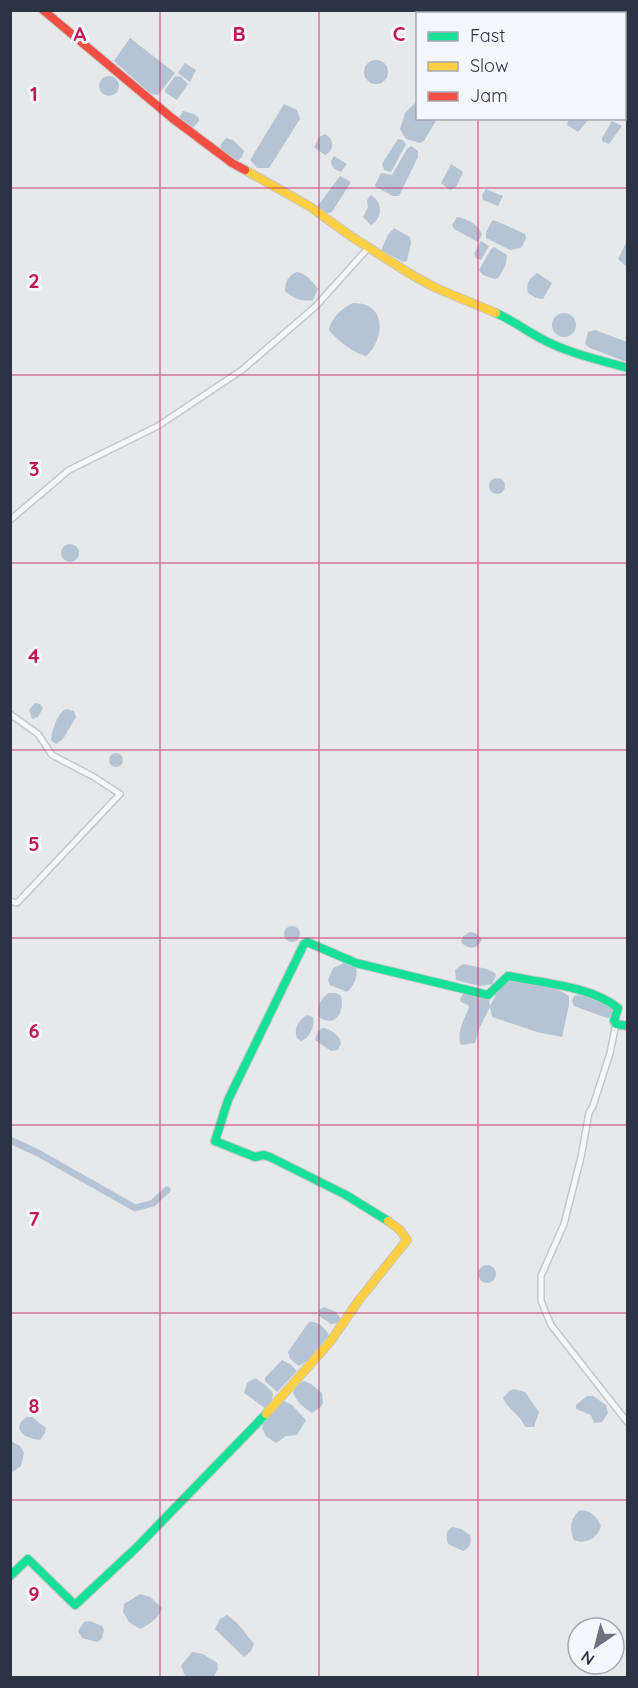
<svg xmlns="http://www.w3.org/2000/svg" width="638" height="1688" font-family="Quicksand,sans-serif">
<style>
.water{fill:#b4c4d5}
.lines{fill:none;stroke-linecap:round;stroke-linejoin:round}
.canal{stroke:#b4c4d5;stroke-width:7}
.street-casing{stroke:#c4c6c8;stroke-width:8}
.fast-casing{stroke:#c4c6c8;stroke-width:10}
.slow-casing{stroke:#c4c6c8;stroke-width:10}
.jam-casing{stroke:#c4c6c8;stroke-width:10}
.street{stroke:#f5f6f7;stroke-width:5}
.fast{stroke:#16e098;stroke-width:8}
.slow{stroke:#ffcf43;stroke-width:8}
.jam{stroke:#f24e42;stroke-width:8}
.grid{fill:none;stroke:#c2185b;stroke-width:1.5;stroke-opacity:0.55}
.grid-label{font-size:20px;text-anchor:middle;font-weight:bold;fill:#c2185b;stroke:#f4f6f9;stroke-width:6;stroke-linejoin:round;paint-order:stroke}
</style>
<rect width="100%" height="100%" fill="#e6e8ea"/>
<!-- water -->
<g class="water">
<path d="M130 38 175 73 158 95 151 94 114 61Z"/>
<circle cx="376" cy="72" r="12"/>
<path d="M185 63 196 70 190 82 178 73Z"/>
<circle cx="109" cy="86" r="10"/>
<path d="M175 76 181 77 188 84 177 100 166 93 165 90Z"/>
<path d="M417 101 418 118 437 119 424 141 420 143 406 139 400 129 405 113Z"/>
<path d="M284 104 297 110 300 119 269 168H257L250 160Z"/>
<path d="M183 111 194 114 199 118V121L191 130 179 118Z"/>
<path d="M569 118H589V119L578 132 567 125Z"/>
<path d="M612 121 622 126 609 144 602 141V138Z"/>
<path d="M325 134C334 139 335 150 325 155L314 147 319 137Z"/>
<path d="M226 138 233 140 244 151 242 157 237 161 220 151 221 144Z"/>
<path d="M398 139 402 140 406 144 391 172 384 170 382 164Z"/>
<path d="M411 146 418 151V157L399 196H393L376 187 375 185 381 173 392 175 407 149Z"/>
<path d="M334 156 347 164 341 172C335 169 332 169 331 161Z"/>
<path d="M451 164 463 172 456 187 450 190 441 183Z"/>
<path d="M340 176 351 182 332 212 325 214 317 207Z"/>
<path d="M486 189 503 196 498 206 483 200 482 195Z"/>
<path d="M371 195C383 202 383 218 371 225L363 217 368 207 367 200Z"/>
<path d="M457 217C466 218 479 225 482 234L478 242 454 229 452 225Z"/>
<path d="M494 220 525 234 526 239 521 248 510 250 486 238V232L492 221Z"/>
<path d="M394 228 410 237 411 243 407 261 403 262 381 250 388 235Z"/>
<path d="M481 241 489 246 481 260 476 258 474 254Z"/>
<path d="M627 241 628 267H627L618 259Z"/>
<path d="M494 247 507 255 506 264 499 277 495 279 483 275 479 270 491 249Z"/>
<path d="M297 272C307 274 312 281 318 289L313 300C301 302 294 299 285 291 285 281 288 276 297 272Z"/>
<path d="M537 273 552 283 543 299 536 298 528 293C526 283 529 279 537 273Z"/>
<path d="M353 303C386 302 386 338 366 356 353 353 337 340 329 330 331 318 342 308 353 303Z"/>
<circle cx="564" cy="325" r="12"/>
<path d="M595 330 627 342V362L590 348 585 344 588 332Z"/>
<circle cx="497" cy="486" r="8"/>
<circle cx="70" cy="553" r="9"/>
<path d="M35 703 40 704 43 708 38 717 32 719 29 710Z"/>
<path d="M66 709 74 711 76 717 63 739 56 744 51 740C51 731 58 713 66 709Z"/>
<circle cx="116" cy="760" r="7"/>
<circle cx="292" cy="934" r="8"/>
<path d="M470 932 475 933 482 939C478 950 468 950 461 942L463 936Z"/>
<path d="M344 963 356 968C358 976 354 986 347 992L330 985 328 980 333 968Z"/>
<path d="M463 964 487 969 495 973 496 976 492 984 480 986 456 980 455 970Z"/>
<path d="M507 981C521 979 558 987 569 996V1005L562 1037 537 1032 492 1017 490 1007 479 1029 475 1043 461 1045C456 1034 464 1019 469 1008L468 1005 461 1002 460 999 464 992 489 999 490 1006 497 993Z"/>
<path d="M329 993H336L341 996C345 1010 336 1029 319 1017 316 1008 320 999 329 993Z"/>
<path d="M578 995 603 1001 615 1007 612 1018H607L574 1006 572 1001 574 996Z"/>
<path d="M307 1015 313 1017C315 1026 310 1038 301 1041L297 1038C293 1029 299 1020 307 1015Z"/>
<path d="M322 1028C330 1028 339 1035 341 1043L338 1050 331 1051 315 1040 318 1031Z"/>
<circle cx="487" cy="1274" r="9"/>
<path d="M324 1307 336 1312 341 1319 339 1323 331 1324 319 1316V1310Z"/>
<path d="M309 1322C317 1320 325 1328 329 1335L307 1361 299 1366 290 1359 288 1352Z"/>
<path d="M282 1360 290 1364 297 1371 277 1392 265 1381V1378Z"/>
<path d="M255 1378 265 1385 273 1393 272 1401 265 1408 244 1393 247 1383Z"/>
<path d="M304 1381 311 1384 322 1393 323 1403 321 1407 312 1413C304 1408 296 1402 293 1392L298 1384Z"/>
<path d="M514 1389 525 1392 539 1412 534 1427H525C521 1415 508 1410 503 1398L509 1391Z"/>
<path d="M587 1396H593L606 1405 608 1413 602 1422 594 1423 591 1415 576 1409V1405Z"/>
<path d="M284 1401 292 1405 306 1420 297 1435 286 1436 276 1443 266 1436 262 1428C265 1417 273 1406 284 1401Z"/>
<path d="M26 1417H32L46 1428 45 1433 40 1440C26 1439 10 1430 26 1417Z"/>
<path d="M11 1441 20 1446 24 1453 21 1466 11 1473Z"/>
<path d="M580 1510C592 1511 596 1516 601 1526 598 1538 585 1545 574 1540 569 1528 570 1519 580 1510Z"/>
<path d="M452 1527 461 1529 470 1535C472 1542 470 1548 463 1551L448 1544C446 1537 445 1532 452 1527Z"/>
<path d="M140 1594 150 1597 162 1608C160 1617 149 1625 140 1629L129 1622 123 1612 124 1604Z"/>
<path d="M227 1615 238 1624 254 1644 251 1651 244 1657 215 1629 220 1619Z"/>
<path d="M90 1621 102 1626 104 1630 102 1639 97 1642 82 1638 78 1631 84 1622Z"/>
<path d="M192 1652 203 1654 217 1663 218 1669 214 1677 185 1676 181 1666Z"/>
</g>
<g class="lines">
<!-- canal -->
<path class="canal" d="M10 1140 38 1153 135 1208 153 1203 167 1190"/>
<defs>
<g id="street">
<path d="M10 520 69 470 158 426 242 370 316 306 369 247"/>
<path d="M10 714 38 734 52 755 94 777 120 794 17 903 10 901"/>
<path d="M616 1024 610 1053 593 1106 589 1113 581 1157 564 1224 541 1276V1301L551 1325 628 1423"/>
</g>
<g id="fast">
<path d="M496 313C512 320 525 330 540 338 567 353 599 360 628 368"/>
<path d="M388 1221 346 1195 270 1157 264 1155 255 1157 215 1141 228 1100 304 944 307 942 356 963 488 995 508 976C542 983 591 986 618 1008L614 1021 616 1024 628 1026"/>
<path d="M10 1576 28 1559 75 1605 136 1548 266 1414"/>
</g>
<g id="slow">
<path d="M245 170 309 206 352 237 412 275 436 288 496 313"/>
<path d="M266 1414 330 1342 359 1300 407 1240 400 1230 388 1221"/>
</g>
<path id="jam" d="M43 10 172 118 232 163 245 170"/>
</defs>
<!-- street casing -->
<use href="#street" class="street-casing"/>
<!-- fast casing -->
<use href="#fast" class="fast-casing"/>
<!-- slow casing -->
<use href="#slow" class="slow-casing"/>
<!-- jam casing -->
<use href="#jam" class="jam-casing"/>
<!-- street -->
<use href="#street" class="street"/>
<!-- fast -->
<use href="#fast" class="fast"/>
<!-- slow -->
<use href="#slow" class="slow"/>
<!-- jam -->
<use href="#jam" class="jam"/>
</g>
<!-- grid -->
<path class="grid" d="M160 10V1678M319 10V1678M478 10V14M478 118V1678M10 188H628M10 375H628M10 563H628M10 750H628M10 938H628M10 1125H628M10 1313H628M10 1500H628"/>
<g class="grid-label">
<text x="80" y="41">A</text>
<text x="239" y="41">B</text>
<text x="399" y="41">C</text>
<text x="34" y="101">1</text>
<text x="34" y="288">2</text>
<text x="34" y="476">3</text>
<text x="34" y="663">4</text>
<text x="34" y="851">5</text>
<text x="34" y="1038">6</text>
<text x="34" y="1226">7</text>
<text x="34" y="1413">8</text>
<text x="34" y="1601">9</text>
</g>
<!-- border -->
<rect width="638" height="1688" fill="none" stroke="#2b3445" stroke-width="24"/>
<!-- legend -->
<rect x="416" y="12" width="210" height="108" fill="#f4f6f9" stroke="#a4a8b1" stroke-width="1.5"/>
<rect x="428" y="32" width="30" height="9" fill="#16e098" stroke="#a4a8b1" stroke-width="1.5"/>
<text x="470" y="42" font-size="18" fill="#2b3445">Fast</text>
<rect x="428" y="62" width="30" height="9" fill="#ffcf43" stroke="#a4a8b1" stroke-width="1.5"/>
<text x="470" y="72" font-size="18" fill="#2b3445">Slow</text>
<rect x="428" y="92" width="30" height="9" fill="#f24e42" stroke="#a4a8b1" stroke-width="1.5"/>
<text x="470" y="102" font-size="18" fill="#2b3445">Jam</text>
<!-- north arrow -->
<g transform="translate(596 1646) rotate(215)"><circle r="28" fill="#f4f6f9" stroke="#a4a8b1" stroke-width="1.5"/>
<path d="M0-4.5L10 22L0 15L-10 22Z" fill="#6c737f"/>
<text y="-9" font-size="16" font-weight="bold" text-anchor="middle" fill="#2b3445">N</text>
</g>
</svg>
